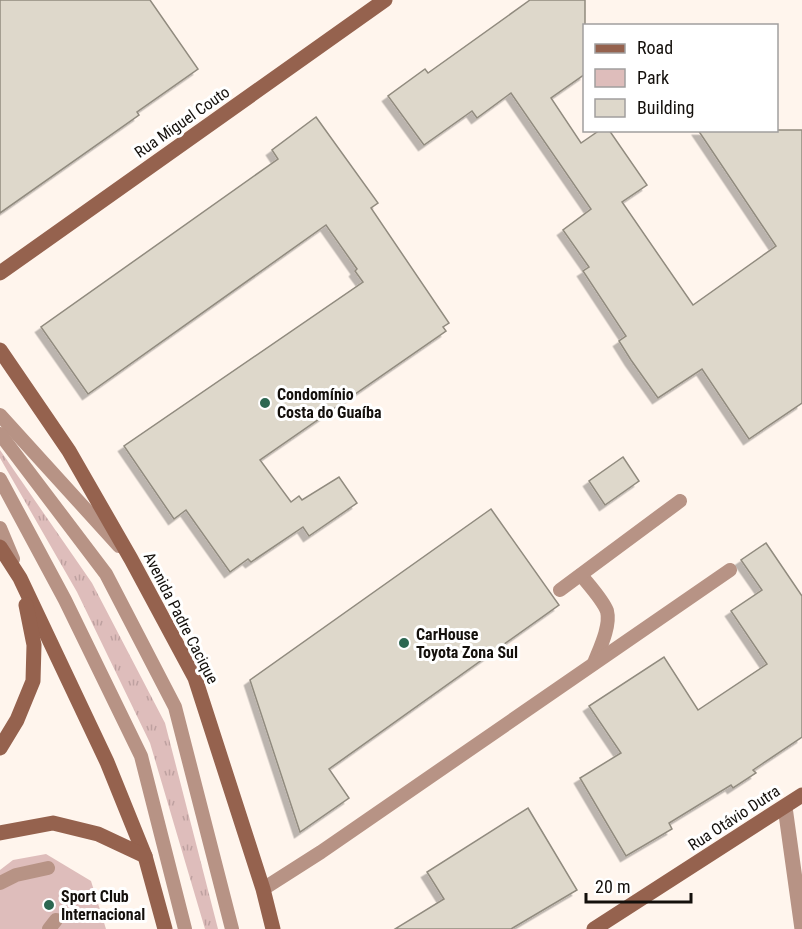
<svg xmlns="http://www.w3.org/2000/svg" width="802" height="929" font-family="'Roboto Condensed',sans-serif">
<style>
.grass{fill:url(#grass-tufts)}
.green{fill:#debdbb}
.building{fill:#ded8cb;stroke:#918b7f;stroke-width:1.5;filter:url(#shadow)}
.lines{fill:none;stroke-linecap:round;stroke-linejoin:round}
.lane{stroke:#b79385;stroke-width:14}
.street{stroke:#b79385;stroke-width:15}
.secondary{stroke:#95624e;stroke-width:15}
.poi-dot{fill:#2c6751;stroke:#fff;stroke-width:2}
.labels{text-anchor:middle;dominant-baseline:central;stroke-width:6;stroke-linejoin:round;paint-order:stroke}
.street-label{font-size:16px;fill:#14100c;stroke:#fff}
.poi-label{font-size:16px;font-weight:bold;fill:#14100c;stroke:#fff;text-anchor:start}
</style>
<defs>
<pattern id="grass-tufts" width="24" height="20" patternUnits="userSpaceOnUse" patternTransform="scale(1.5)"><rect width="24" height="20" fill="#debdbb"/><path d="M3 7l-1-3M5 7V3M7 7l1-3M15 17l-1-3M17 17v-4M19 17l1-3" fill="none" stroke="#bea1a0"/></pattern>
<filter id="shadow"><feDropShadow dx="-5.5" dy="5.5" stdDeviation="0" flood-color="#0004"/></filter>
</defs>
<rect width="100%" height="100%" fill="#fff5ed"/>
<!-- grass -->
<path class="grass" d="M0 450 92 583 165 723 218 929H205L150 743 77 592 0 458Z"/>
<!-- green -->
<path class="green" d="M46 854 91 881 106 929H0V870L13 860Z"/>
<!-- building -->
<g class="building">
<path d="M0 0H150L198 69 137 112 139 115 0 213Z"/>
<path d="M530 0H585V74L551 98 581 143 600 130H609L647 185 622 202 693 305 776 246 698 130H802V403L749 439 702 369 658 398 631 360 619 341 626 336 583 271 589 267 563 230 591 209 511 93 477 118 472 111 424 145 388 96 425 69 428 73Z"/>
<path d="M316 117 378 203 371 208 449 323 443 327 446 331 260 460 291 502 299 496 302 500 339 477 357 503 309 536 303 527 251 562 248 559 230 572 186 510 174 519 124 446 363 282 355 271 357 269 326 225 88 394 41 327 278 159 272 150Z"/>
<path d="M623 457 639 481 605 505 589 481Z"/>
<path d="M491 509 559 605 329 769 349 798 300 832 250 680Z"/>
<path d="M766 543 802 596V737L753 770 756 773 733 788 731 785 669 823 672 829 626 856 580 778 621 753 589 706 664 657 698 710 767 664 731 611 762 590 741 560Z"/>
<path d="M528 808 577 890 511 929H395L444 899 427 872Z"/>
</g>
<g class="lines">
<!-- lane -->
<g class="lane">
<path d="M0 415 119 546"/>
<path d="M0 434 106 574 175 707 232 929"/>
<path d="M0 479 65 600 141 756 185 929"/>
<path d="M0 528 13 559"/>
<path d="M581 575C588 584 603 600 607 611 611 626 599 650 594 663"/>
<path d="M560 590 680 501"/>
<path d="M0 883 16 875 48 868"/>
<path d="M263 889 321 852 730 570"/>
<path d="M49 929 56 920"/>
</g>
<!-- street -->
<path class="street" d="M785 807 802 929"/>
<!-- secondary -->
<g class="secondary">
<path d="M0 273 385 0"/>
<path d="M0 350 69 451 131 559 195 678 263 889 273 929"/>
<path d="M0 547 20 578 107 762 145 856 165 929"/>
<path d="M0 748 17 720 33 681 34 645 26 605"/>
<path d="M0 833 53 823 98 834 145 856"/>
<path d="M594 929 802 795"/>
</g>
</g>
<!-- markers -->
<g class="poi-dot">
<circle cx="265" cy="403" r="6"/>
<circle cx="404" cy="643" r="6"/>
<circle cx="49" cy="905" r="6"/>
</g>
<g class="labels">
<!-- street labels -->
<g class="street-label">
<text transform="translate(182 122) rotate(-35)">Rua Miguel Couto</text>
<text transform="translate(181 618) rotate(63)">Avenida Padre Cacique</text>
<text transform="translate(734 818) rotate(-33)">Rua Otávio Dutra</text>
</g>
<!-- poi labels -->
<g class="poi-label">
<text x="277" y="394">Condomínio<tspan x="277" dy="18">Costa do Guaíba</tspan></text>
<text x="416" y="634">CarHouse<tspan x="416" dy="18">Toyota Zona Sul</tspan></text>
<text x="61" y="896">Sport Club<tspan x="61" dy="18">Internacional</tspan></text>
</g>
</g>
<!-- legend -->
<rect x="583" y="24" width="195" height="108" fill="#ffffff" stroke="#a19f9e" stroke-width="1.5"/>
<rect x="595" y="44" width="30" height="9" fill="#95624e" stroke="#a19f9e" stroke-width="1.5"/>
<text x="637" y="54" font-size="18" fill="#14100c">Road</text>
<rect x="595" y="69" width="30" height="18" fill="#debdbb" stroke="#a19f9e" stroke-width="1.5"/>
<text x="637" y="84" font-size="18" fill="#14100c">Park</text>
<rect x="595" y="99" width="30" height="18" fill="#ded8cb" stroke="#a19f9e" stroke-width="1.5"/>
<text x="637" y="114" font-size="18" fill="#14100c">Building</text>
<!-- scale -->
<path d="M586 893v9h105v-9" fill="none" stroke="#14100c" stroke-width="3"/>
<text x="595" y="893" font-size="18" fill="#14100c" stroke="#ffffff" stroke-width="4.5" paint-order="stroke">20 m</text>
</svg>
